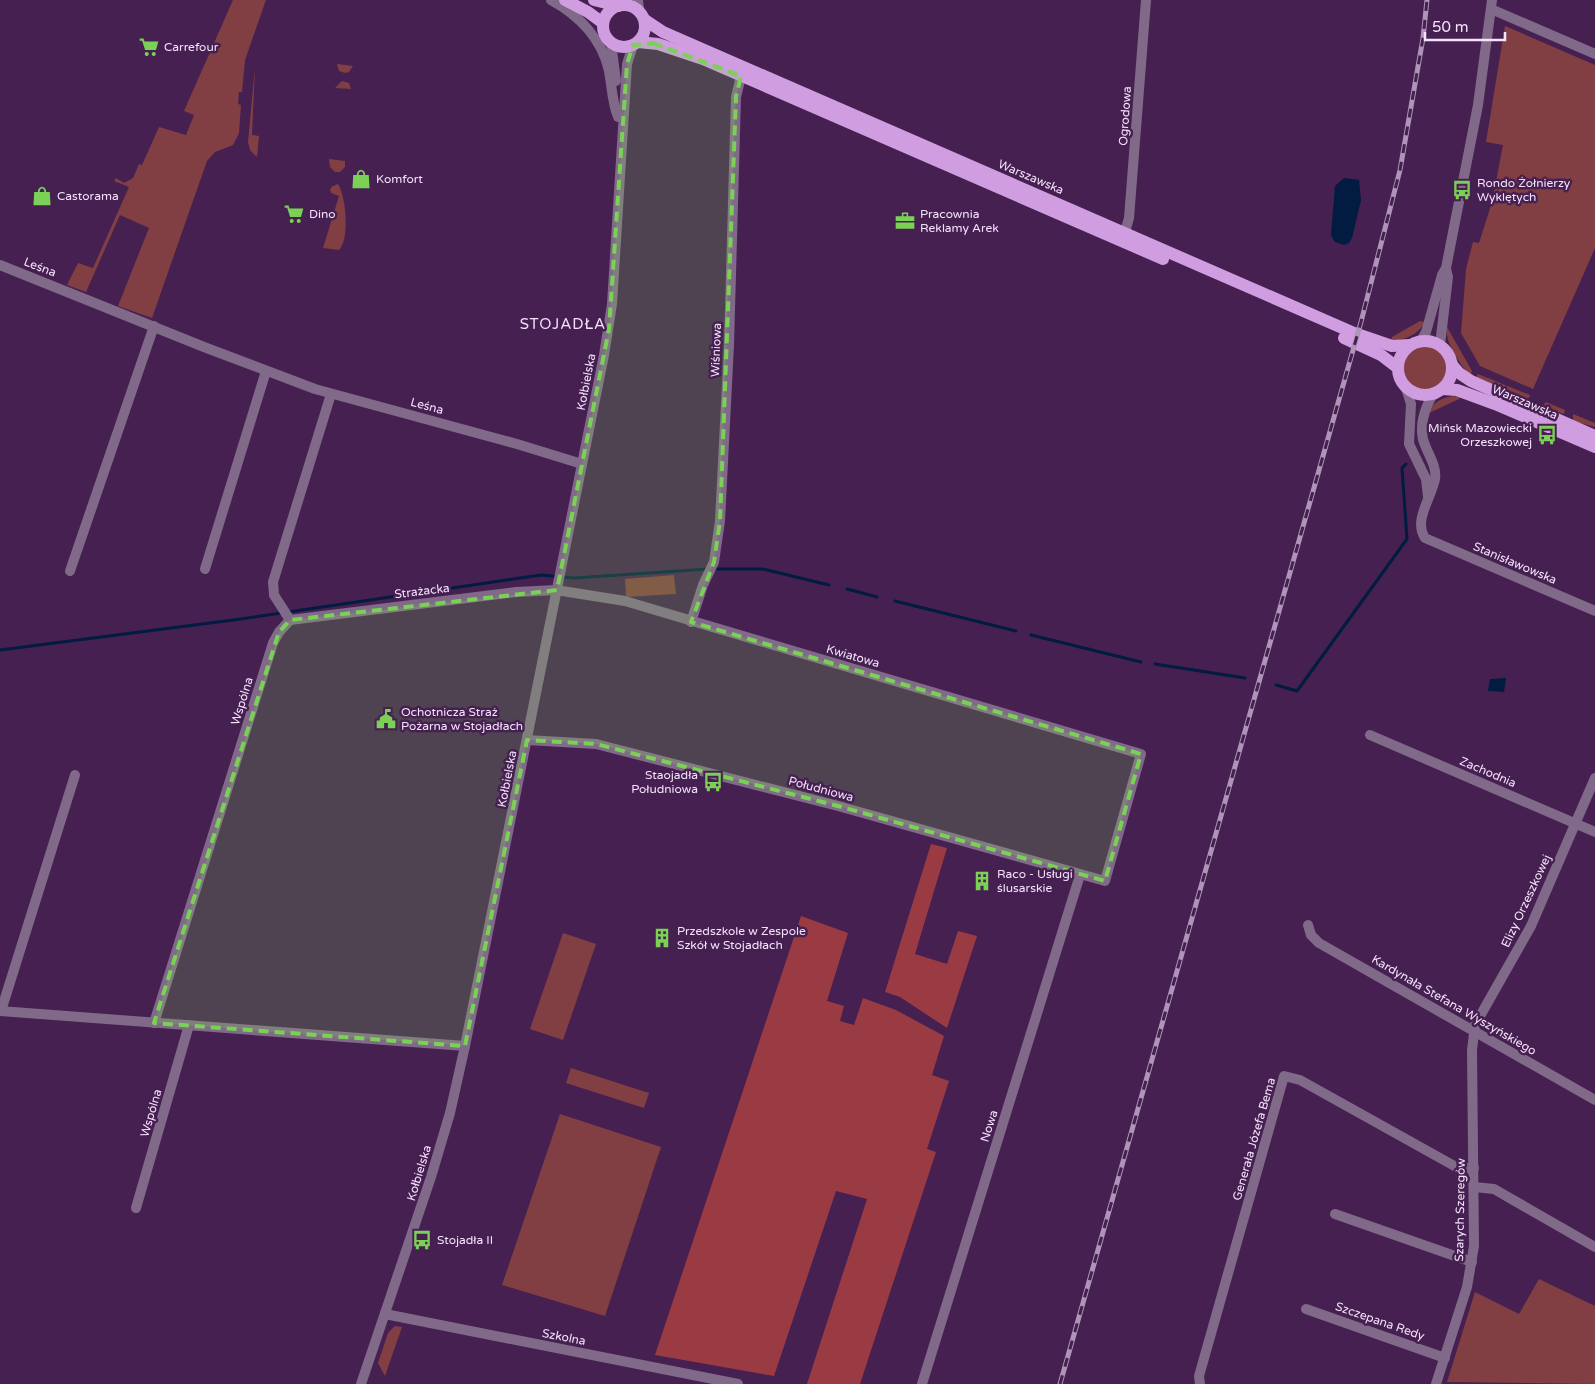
<svg xmlns="http://www.w3.org/2000/svg" width="1595" height="1384" font-family="'Varela Round',sans-serif">
<style>
.green{fill:#823f43}
.forest{fill:#9a3b44}
.water{fill:#021b40}
.lines{fill:none;stroke-linecap:round;stroke-linejoin:round}
.stream{stroke:#021b40;stroke-width:3}
.minor{stroke:#816989;stroke-width:10}
.tertiary{stroke:#816989;stroke-width:10}
.primary{stroke:#cf9de0;stroke-width:12}
.rail-casing{stroke:#ae94b6;stroke-width:5}
.rail{stroke:#452051;stroke-width:3;stroke-dasharray:9;stroke-linecap:butt}
.marked{fill:#7bd156;fill-opacity:0.2;stroke:#7bd156;stroke-width:4;stroke-dasharray:10 6;stroke-linejoin:round}
.labels{text-anchor:middle;dominant-baseline:central;stroke-width:5;stroke-linejoin:round;paint-order:stroke}
.poi-label{font-size:12px;fill:#f5e2fb;stroke:#452051;text-anchor:start}
.street-label{font-size:12px;fill:#f5e2fb;stroke:#452051}
.quarter-label{font-size:15px;letter-spacing:1px;fill:#f5e2fb;stroke:#452051}
</style>
<rect width="100%" height="100%" fill="#452051"/>
<!-- green -->
<g class="green">
<path d="M233 0H266L245 60 242 92H239L238 104 241 105 239 133 233 145 215 152 207 161 152 318 118 306 149 228 120 215 86 292 67 285 78 263 93 268 129 187 114 181 116 178 124 183 133 178 139 164 142 165 159 127 186 135 194 115 184 111Z"/>
<path d="M1505 26 1595 65V248L1533 389 1480 366 1461 333 1466 269 1473 242 1479 243 1492 202 1503 145 1486 142Z"/>
<path d="M337 64 353 66 349 72 345 73 339 71Z"/>
<path d="M255 67 252 135 259 136 257 157 250 150 248 142Z"/>
<path d="M342 81 349 83 351 89 335 88Z"/>
<path d="M329 159 345 161V167L340 172H335L330 167Z"/>
<path d="M338 184C346 196 350 240 339 250L323 248 339 196 331 193 330 189 333 186Z"/>
<path d="M1420 321 1425 322C1418 335 1405 340 1391 341L1392 337Z"/>
<path d="M1447 327 1472 371 1470 375C1460 365 1444 341 1447 327Z"/>
<circle cx="1426" cy="368" r="22"/>
<path d="M1478 374 1530 395 1528 400 1476 377Z"/>
<path d="M1453 396 1460 397 1459 399 1429 413C1433 401 1443 398 1453 396Z"/>
<path d="M1546 402 1565 410 1564 414 1542 407Z"/>
<path d="M1573 414 1595 423V427L1573 421Z"/>
<path d="M674 575 676 594 626 597 625 579Z"/>
<path d="M563 933 596 944 563 1040 530 1029Z"/>
<path d="M571 1068 649 1093 644 1108 566 1083Z"/>
<path d="M560 1114 661 1147 605 1316 502 1285Z"/>
<path d="M1539 1279 1595 1306V1384L1447 1382 1475 1292 1519 1314Z"/>
<path d="M395 1326 402 1327 385 1376 378 1363 388 1333Z"/>
</g>
<!-- forest -->
<g class="forest">
<path d="M931 844 947 848 915 954 947 964 958 931 977 936 947 1028 900 997 885 992Z"/>
<path d="M801 916 848 933 827 1001 844 1006 840 1021 854 1025 863 998 896 1010 944 1036 932 1075 949 1081 927 1149 936 1152 860 1384H807L867 1199 836 1191 774 1376 655 1355Z"/>
</g>
<!-- water -->
<g class="water">
<path d="M1344 178 1359 180 1361 200 1352 238 1349 243 1344 245 1335 242 1331 235 1335 186Z"/>
<path d="M1506 678 1504 692 1488 691 1490 679Z"/>
</g>
<g class="lines">
<!-- stream -->
<g class="stream">
<path d="M714 569H763L829 585"/>
<path d="M847 589 877 597"/>
<path d="M895 601 1016 631"/>
<path d="M1031 635 1141 662"/>
<path d="M0 650 241 619 541 575 574 578 708 569"/>
<path d="M1155 664 1245 678"/>
<path d="M1276 685 1297 691 1407 539 1402 468 1406 464"/>
</g>
<!-- minor -->
<g class="minor">
<path d="M638 0 639 10"/>
<path d="M1125 232 1129 218 1146 0"/>
<path d="M0 265 204 347 315 389 517 444 582 464"/>
<path d="M1406 388 1411 404 1409 444 1426 479 1428 497"/>
<path d="M1434 393C1424 408 1418 429 1425 445 1429 456 1437 467 1435 479 1432 497 1413 520 1425 538L1595 611"/>
<path d="M205 569 266 371"/>
<path d="M70 571 154 326"/>
<path d="M290 620 516 592 556 590 625 601 1141 754 1105 881 838 806 596 744 527 740"/>
<path d="M290 620 274 595 273 582 331 394"/>
<path d="M691 622 703 585 714 562 720 521 729 345 736 97 741 76"/>
<path d="M1370 735 1595 832"/>
<path d="M1308 925 1311 935 1319 943 1595 1100"/>
<path d="M0 1011 465 1046"/>
<path d="M1 1011 75 775"/>
<path d="M154 1023 273 643 279 632 290 620"/>
<path d="M1474 1187 1494 1189 1595 1247"/>
<path d="M136 1208 189 1025"/>
<path d="M1335 1214 1472 1262"/>
<path d="M1306 1309 1445 1358"/>
<path d="M385 1314 738 1384"/>
<path d="M922 1384 1080 875"/>
<path d="M1200 1384 1199 1376 1284 1076 1300 1080 1458 1168H1474"/>
<path d="M1436 1384 1467 1287 1474 1246 1472 1050 1475 1025 1531 926 1595 778"/>
</g>
<!-- tertiary -->
<g class="tertiary">
<path d="M551 0C579 15 602 39 609 71 612 87 612 102 618 117"/>
<path d="M1491 9 1595 54"/>
<path d="M611 43 616 81"/>
<path d="M1421 341 1426 332 1442 275 1446 268 1478 105 1492 0"/>
<path d="M1440 345 1448 277 1446 269"/>
<path d="M361 1384 431 1177 450 1113 465 1046 604 355 612 304 627 64 633 45"/>
</g>
<!-- primary -->
<g class="primary">
<path d="M565 0 588 12 603 23"/>
<path d="M594 0 618 6"/>
<circle cx="624" cy="26" r="21"/>
<path d="M645 20 663 32 1354 333 1392 346 1410 345"/>
<path d="M638 42 658 44 703 59 1163 259"/>
<path d="M1344 338 1381 355 1398 368"/>
<circle cx="1425" cy="368" r="27"/>
<path d="M1452 365 1459 373 1471 381 1595 436"/>
<path d="M1442 389 1457 390 1495 404 1595 447"/>
</g>
<defs>
<path id="rail" d="M1060 1384 1361 322 1400 170 1423 38 1427 0"/>
</defs>
<!-- rail casing -->
<use href="#rail" class="rail-casing"/>
<!-- rail -->
<use href="#rail" class="rail"/>
</g>
<!-- marked area -->
<path class="marked" d="M653 43 741 76 736 97 720 521 714 562 691 622 1141 754 1105 881 838 806 596 744 527 740 465 1046 154 1023 279 632 290 620 557 590 609 329 627 64 633 45Z"/>
<!-- icons -->
<defs>
<symbol id="supermarket-bare" viewBox="-9 -9 18 18"><path d="M-6-5.5h2.5l.6 2H6L4.5 2H-2.5L-4.4-4H-6ZM-1.5 3.2a1.3 1.3 0 1 0 .1 0ZM3 3.2a1.3 1.3 0 1 0 .1 0Z" fill="#7bd156" stroke="#452051" stroke-width="2.5" paint-order="stroke"/></symbol>
<symbol id="shop-bare" viewBox="-9 -9 18 18"><path d="M-5-2.5h2.3a2.7 3.5 0 0 1 5.4 0H5L5.5 6h-11ZM-1.5-2.5h3a1.5 2.3 0 0 0-3 0Z" fill="#7bd156" stroke="#452051" stroke-width="2.5" paint-order="stroke"/></symbol>
<symbol id="bus-bare" viewBox="-9 -9 18 18"><path d="M-5-6H5V4H4V6H2V4H-2V6H-4V4H-5ZM-3.5-4V0h7V-4ZM-3.5 1.2v1.5H-2V1.2ZM2 1.2v1.5H3.5V1.2Z" fill="#7bd156" stroke="#452051" stroke-width="2.5" paint-order="stroke"/></symbol>
<symbol id="office-bare" viewBox="-9 -9 18 18"><path d="M-6-3h4V-5.5h4V-3h4V5H-6ZM-1-4.5V-3h2v-1.5ZM-6 0V1H6V0Z" fill="#7bd156" stroke="#452051" stroke-width="2.5" paint-order="stroke"/></symbol>
<symbol id="civic-bare" viewBox="-9 -9 18 18"><path d="M-.6-6.5H3V-4.5H.6V-3L4-1V1h2V6H-6V1h2V-1L-.6-3ZM-1.2 2.5V6h2.4V2.5Z" fill="#7bd156" stroke="#452051" stroke-width="2.5" paint-order="stroke"/></symbol>
<symbol id="building-bare" viewBox="-9 -9 18 18"><path d="M-4-6H4V6H1V3H-1V6H-4ZM-2.5-4.3h1.7v1.8h-1.7ZM.8-4.3h1.7v1.8H.8ZM-2.5-1h1.7V.8h-1.7ZM.8-1h1.7V.8H.8Z" fill="#7bd156" stroke="#452051" stroke-width="2.5" paint-order="stroke"/></symbol>
</defs>
<g fill-rule="evenodd">
<use href="#supermarket-bare" x="135" y="33" width="28" height="28"/>
<use href="#shop-bare" x="347" y="165" width="28" height="28"/>
<use href="#bus-bare" x="1448" y="176" width="28" height="28"/>
<use href="#shop-bare" x="28" y="182" width="28" height="28"/>
<use href="#supermarket-bare" x="280" y="200" width="28" height="28"/>
<use href="#office-bare" x="891" y="207" width="28" height="28"/>
<use href="#bus-bare" x="1533" y="421" width="28" height="28"/>
<use href="#civic-bare" x="372" y="705" width="28" height="28"/>
<use href="#bus-bare" x="699" y="768" width="28" height="28"/>
<use href="#building-bare" x="968" y="867" width="28" height="28"/>
<use href="#building-bare" x="648" y="924" width="28" height="28"/>
<use href="#bus-bare" x="408" y="1226" width="28" height="28"/>
</g>
<g class="labels">
<!-- poi labels -->
<g class="poi-label">
<text x="164" y="47">Carrefour</text>
<text x="376" y="179">Komfort</text>
<text x="1477" y="183">Rondo Żołnierzy<tspan x="1477" dy="14">Wyklętych</tspan></text>
<text x="57" y="196">Castorama</text>
<text x="309" y="214">Dino</text>
<text x="920" y="214">Pracownia<tspan x="920" dy="14">Reklamy Arek</tspan></text>
<text x="1532" y="428" text-anchor="end">Mińsk Mazowiecki<tspan x="1532" dy="14">Orzeszkowej</tspan></text>
<text x="401" y="712">Ochotnicza Straż<tspan x="401" dy="14">Pożarna w Stojadłach</tspan></text>
<text x="698" y="775" text-anchor="end">Staojadła<tspan x="698" dy="14">Południowa</tspan></text>
<text x="997" y="874">Raco - Usługi<tspan x="997" dy="14">ślusarskie</tspan></text>
<text x="677" y="931">Przedszkole w Zespole<tspan x="677" dy="14">Szkół w Stojadłach</tspan></text>
<text x="437" y="1240">Stojadła II</text>
</g>
<!-- street labels -->
<g class="street-label">
<text transform="translate(1125 116) rotate(-86)">Ogrodowa</text>
<text transform="translate(1031 177) rotate(23)">Warszawska</text>
<text transform="translate(40 267) rotate(21)">Leśna</text>
<text transform="translate(716 350) rotate(-88)">Wiśniowa</text>
<text transform="translate(586 382) rotate(-79)">Kołbielska</text>
<text transform="translate(1525 402) rotate(23)">Warszawska</text>
<text transform="translate(427 406) rotate(15)">Leśna</text>
<text transform="translate(1515 563) rotate(23)">Stanisławowska</text>
<text transform="translate(422 591) rotate(-7)">Strażacka</text>
<text transform="translate(853 656) rotate(16)">Kwiatowa</text>
<text transform="translate(242 701) rotate(-73)">Wspólna</text>
<text transform="translate(1488 772) rotate(23)">Zachodnia</text>
<text transform="translate(507 779) rotate(-79)">Kołbielska</text>
<text transform="translate(821 789) rotate(15)">Południowa</text>
<text transform="translate(1526 901) rotate(-65)">Elizy Orzeszkowej</text>
<text transform="translate(1454 1005) rotate(30)">Kardynała Stefana Wyszyńskiego</text>
<text transform="translate(151 1113) rotate(-74)">Wspólna</text>
<text transform="translate(989 1126) rotate(-73)">Nowa</text>
<text transform="translate(1254 1139) rotate(-74)">Generała Józefa Bema</text>
<text transform="translate(419 1173) rotate(-73)">Kołbielska</text>
<text transform="translate(1460 1210) rotate(-89)">Szarych Szeregów</text>
<text transform="translate(1380 1321) rotate(19)">Szczepana Redy</text>
<text transform="translate(564 1337) rotate(11)">Szkolna</text>
</g>
<!-- quarter labels -->
<g class="quarter-label">
<text x="563" y="324">STOJADŁA</text>
</g>
</g>
<!-- scale -->
<path d="M1425 32v8h80v-8" fill="none" stroke="#f5e2fb" stroke-width="2.5"/>
<text x="1432" y="32" font-size="15" fill="#f5e2fb" stroke="#452051" stroke-width="4" paint-order="stroke">50 m</text>
</svg>
